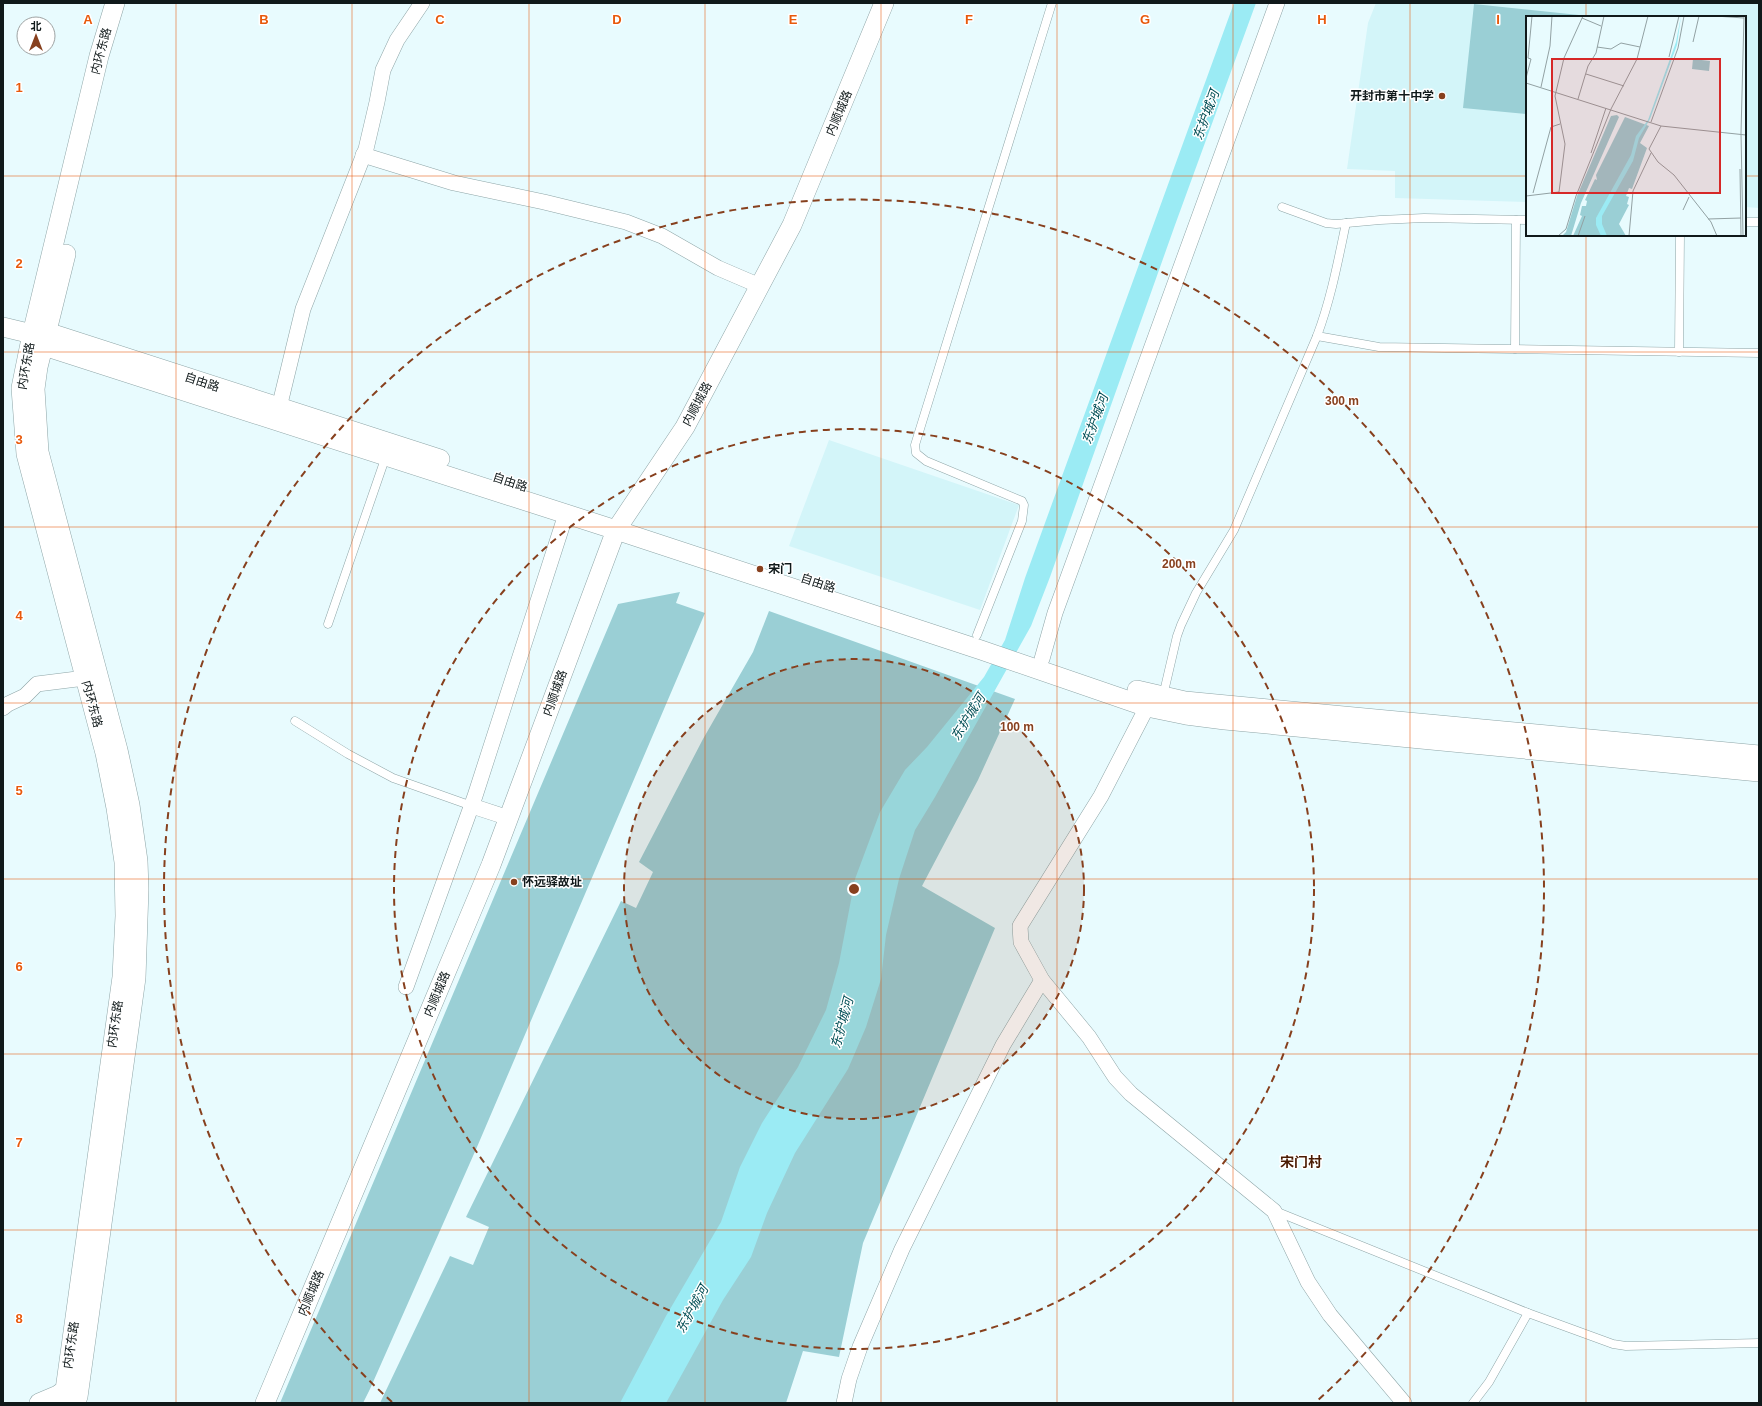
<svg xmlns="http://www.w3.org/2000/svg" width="1762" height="1406" font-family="Arial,'Noto Sans SC',sans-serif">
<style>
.built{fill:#d3f5f9}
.green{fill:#9acfd5}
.water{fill:#9bebf4}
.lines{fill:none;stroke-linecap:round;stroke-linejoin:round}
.service-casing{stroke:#8ea5a7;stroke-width:9}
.minor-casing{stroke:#8ea5a7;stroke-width:16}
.tertiary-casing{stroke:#8ea5a7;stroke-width:20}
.service{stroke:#fff;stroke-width:8}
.minor{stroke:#fff;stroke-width:15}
.tertiary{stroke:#fff;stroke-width:19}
.grid{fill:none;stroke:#e8590c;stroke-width:1;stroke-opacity:0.55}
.ring{fill:none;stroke:#87401e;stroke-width:2;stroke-dasharray:7 5}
.poi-dot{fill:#87401e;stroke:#fff;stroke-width:1.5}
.labels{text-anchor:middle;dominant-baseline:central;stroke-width:3;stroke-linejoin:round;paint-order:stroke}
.street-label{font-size:12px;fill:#10191a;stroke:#fff}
.poi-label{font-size:12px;font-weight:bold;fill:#10191a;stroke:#fff;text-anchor:start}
.water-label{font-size:13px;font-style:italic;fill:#024e55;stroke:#fff}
.quarter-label{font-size:14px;font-weight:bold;fill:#4b1b03;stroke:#fff}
.inset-road{fill:none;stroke:#92a1a3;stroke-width:1}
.view{fill:#d62828;fill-opacity:0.15;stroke:#d62828;stroke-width:2}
.inset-edge{fill:none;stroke:#10191a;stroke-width:2}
.grid-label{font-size:13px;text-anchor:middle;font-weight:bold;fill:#e8590c;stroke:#fff;stroke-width:3;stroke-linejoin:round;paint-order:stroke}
.centre{fill:#87401e;stroke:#fff;stroke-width:2}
.ring-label{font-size:12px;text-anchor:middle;font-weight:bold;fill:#87401e;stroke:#fff;stroke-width:3;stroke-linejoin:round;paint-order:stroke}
</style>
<rect width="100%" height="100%" fill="#e8fbfe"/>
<!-- built -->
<g class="built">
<path d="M1376 3H1759V208L1745 207V17H1527V202L1395 198V171L1347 169 1368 23Z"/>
<path d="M829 440 1019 505 980 610 789 546Z"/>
</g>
<!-- green -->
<g class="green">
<path d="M1474 4 1598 17H1527V114L1463 108Z"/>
<path d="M680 592 676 603 705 613 477 1147 370 1389 363 1403H280L618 604Z"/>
<path d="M769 611 1015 699 978 780 922 886 995 928 863 1243 839 1357 803 1351 786 1403H380L450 1256 473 1265 489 1227 466 1217 621 901 636 908 653 872 639 862 703 739 753 652Z"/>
</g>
<!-- water -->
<path class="water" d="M1234 3H1256L1175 225 1050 577 1031 626 935 797 915 830 899 879 886 935 881 979 866 1027 848 1069 795 1153 767 1213 751 1257 723 1300 666 1403H620L666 1316 721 1222 740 1167 762 1123 798 1067 826 1010 839 963 855 879 880 812 905 770 927 747 984 677 1005 640 1025 578Z"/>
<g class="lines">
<defs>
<g id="service">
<path d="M1282 207 1326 223 1336 224 1380 220 1424 218 1527 220"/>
<path d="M1745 222H1759"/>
<path d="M1317 336 1379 347 1759 353"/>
<path d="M1515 349 1516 220"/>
<path d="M1679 352 1680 235"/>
<path d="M328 624 386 456"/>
<path d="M977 635 1022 521 1024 505 1022 501 926 461 916 453 915 445 1052 3"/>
<path d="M1163 696 1177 636 1181 625 1196 593 1234 530 1317 336C1331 299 1338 261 1346 223"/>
<path d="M295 721 348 754 393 778 472 806"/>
<path d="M1275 1211 1528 1313 1613 1344 1626 1346 1759 1343"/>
<path d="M1473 1403 1489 1382 1528 1313"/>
</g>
<g id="minor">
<path d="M363 155 454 183 544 202 626 222 662 236 718 268 760 286"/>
<path d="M277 416 303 309 366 149 377 102 383 70 397 40 422 3"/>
<path d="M1042 659 1055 613 1277 3"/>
<path d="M1147 707 1101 796 1020 926 1021 942 1042 980 1089 1037 1115 1077 1131 1094 1274 1211 1308 1282 1330 1315 1404 1403"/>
<path d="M3 708 8 704 25 696 37 684 85 678"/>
<path d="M472 806 509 818"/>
<path d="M406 987 475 796 566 514"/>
<path d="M844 1403 849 1379 860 1347 902 1249 1003 1045 1042 980"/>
</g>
<g id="tertiary">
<path d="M66 254 38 367 35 389 39 452 118 750 130 805 138 861 139 889 136 978 78 1397 70 1403"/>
<path d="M3 327 32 334 44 346 616 530 981 650 1147 707 1186 715 1225 720 1759 772"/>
<path d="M32 334 47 332 440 459"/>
<path d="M1137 690 1185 701 1759 755"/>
<path d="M39 1403 58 1395 65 1390 122 977 125 916 124 862 116 808 105 753 26 454 21 388 32 334 99 56 115 3"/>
<path d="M265 1403 491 865 616 530 685 427 792 225 884 3"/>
</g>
</defs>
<!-- service casing -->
<use href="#service" class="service-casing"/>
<!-- minor casing -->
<use href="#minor" class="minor-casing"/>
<!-- tertiary casing -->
<use href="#tertiary" class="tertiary-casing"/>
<!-- service -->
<use href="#service" class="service"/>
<!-- minor -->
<use href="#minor" class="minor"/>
<!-- tertiary -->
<use href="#tertiary" class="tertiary"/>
</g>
<!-- grid -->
<path class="grid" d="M176 3V1403M352 3V1403M529 3V1403M705 3V1403M881 3V1403M1057 3V1403M1233 3V1403M1410 3V1403M1586 3V17M3 176H1527M1745 176H1759M1586 235V1403M3 352H1759M3 527H1759M3 703H1759M3 879H1759M3 1054H1759M3 1230H1759"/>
<!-- distance rings -->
<circle cx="854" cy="889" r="230" fill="#87401e" fill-opacity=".12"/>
<g class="ring">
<circle cx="854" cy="889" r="230"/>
<circle cx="854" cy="889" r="460"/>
<path d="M392 1402A690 690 0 1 1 1316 1402"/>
</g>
<!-- markers -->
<g class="poi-dot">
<circle cx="1442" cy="96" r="4"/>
<circle cx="760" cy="569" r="4"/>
<circle cx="514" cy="882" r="4"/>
</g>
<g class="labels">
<!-- street labels -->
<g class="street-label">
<text transform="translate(101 51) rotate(-75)">内环东路</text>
<text transform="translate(839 113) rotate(-67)">内顺城路</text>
<text transform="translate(26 366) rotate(-80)">内环东路</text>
<text transform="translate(202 382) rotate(18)">自由路</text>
<text transform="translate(697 404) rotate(-62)">内顺城路</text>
<text transform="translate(510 482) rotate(18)">自由路</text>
<text transform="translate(818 583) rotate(18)">自由路</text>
<text transform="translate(555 693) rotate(-70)">内顺城路</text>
<text transform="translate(92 704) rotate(75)">内环东路</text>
<text transform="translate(437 994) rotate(-67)">内顺城路</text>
<text transform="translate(115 1024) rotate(-82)">内环东路</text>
<text transform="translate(311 1293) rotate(-67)">内顺城路</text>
<text transform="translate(71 1345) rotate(-82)">内环东路</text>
</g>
<!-- poi labels -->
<g class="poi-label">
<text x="1434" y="96" text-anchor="end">开封市第十中学</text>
<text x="768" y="569">宋门</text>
<text x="522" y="882">怀远驿故址</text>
</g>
<!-- water labels -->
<g class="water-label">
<text transform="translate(1206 115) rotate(-70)">东护城河</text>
<text transform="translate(1095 419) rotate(-70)">东护城河</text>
<text transform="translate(968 717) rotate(-58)">东护城河</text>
<text transform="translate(842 1023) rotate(-75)">东护城河</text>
<text transform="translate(692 1309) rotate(-61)">东护城河</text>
</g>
<!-- quarter labels -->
<g class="quarter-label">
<text x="1301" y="1162">宋门村</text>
</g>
</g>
<!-- overview -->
<g transform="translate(1526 16)">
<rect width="220" height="220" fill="#e8fbfe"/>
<path d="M167 43 184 45 183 55 166 53ZM91 99 93 101 55 187 45 220H36L40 216 51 180 85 100ZM99 101 123 110 114 127 121 132 106 173 103 172 100 180 103 181 101 188 103 189 93 208 100 220H47L56 200 54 199 56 190H60L61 185 59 184 69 163 71 164 70 159Z" fill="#9acfd5"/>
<path d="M155 0 151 29 124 103 113 122 107 145 76 200V208L81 220H75L70 209V202L105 139 110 120 122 104 150 26Z" fill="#9bebf4"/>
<path class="inset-road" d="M189 0 218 2M56 2 75 10M167 26 173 0M71 31 85 33 95 27 114 31M143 41 153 0M60 58 98 70M0 62 5 43 2 42 6 0M0 67 135 110 220 119M220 68V199M15 71 24 30 26 0M52 83 62 50 70 37 78 0M125 106 152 32 158 0M135 110 123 133 132 146 148 159 185 206 191 220M65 137 80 92M214 153 215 220M7 177 25 111 34 108M0 180 33 176 39 128 29 80 38 42 57 0M157 194 163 181M182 203 215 202M32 220 40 213 50 180 85 93 111 43 122 0M52 220 59 200M103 220 107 175 125 137M217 220 215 117 218 0"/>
<path class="view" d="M26 43H194V177H26Z"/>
<rect width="220" height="220" class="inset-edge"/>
</g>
<g class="grid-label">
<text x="88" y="24">A</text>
<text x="264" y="24">B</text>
<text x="440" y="24">C</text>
<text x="617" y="24">D</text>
<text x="793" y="24">E</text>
<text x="969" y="24">F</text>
<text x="1145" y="24">G</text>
<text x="1322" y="24">H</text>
<text x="1498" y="24">I</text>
<text x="19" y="92">1</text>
<text x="19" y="268">2</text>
<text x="19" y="444">3</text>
<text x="19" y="620">4</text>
<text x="19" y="795">5</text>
<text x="19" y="971">6</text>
<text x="19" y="1147">7</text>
<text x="19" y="1323">8</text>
</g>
<circle cx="854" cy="889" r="6" class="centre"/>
<g class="ring-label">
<text x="1342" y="405">300 m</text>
<text x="1179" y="568">200 m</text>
<text x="1017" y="731">100 m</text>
</g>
<!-- border -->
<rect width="1762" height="1406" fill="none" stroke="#10191a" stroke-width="8"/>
<!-- north arrow -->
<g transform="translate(36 36)"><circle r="19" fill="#ffffff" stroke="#9fa3a3"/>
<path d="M0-3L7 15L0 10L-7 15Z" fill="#87401e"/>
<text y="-6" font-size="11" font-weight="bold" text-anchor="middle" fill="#10191a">北</text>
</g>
</svg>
